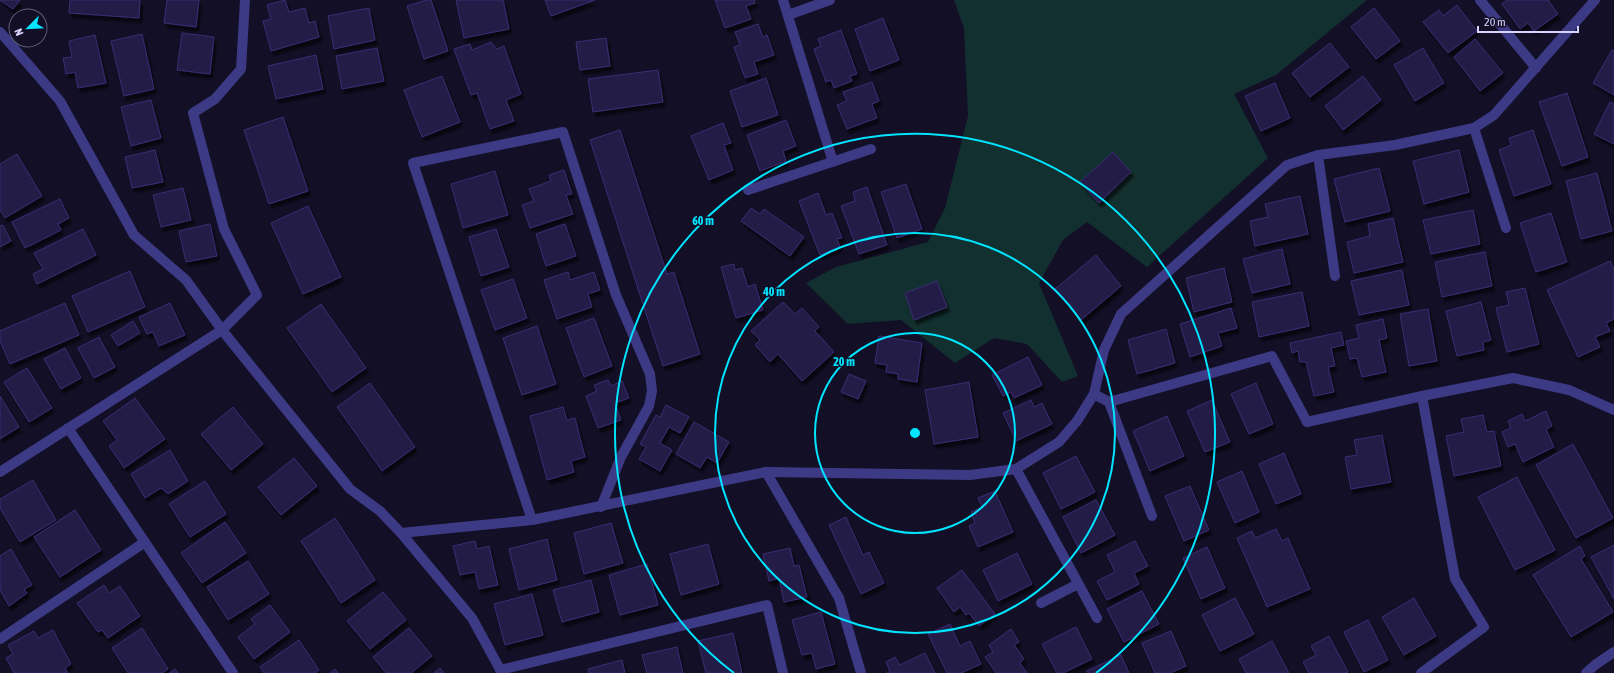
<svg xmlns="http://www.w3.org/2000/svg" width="1614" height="673" font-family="'Asap Condensed',sans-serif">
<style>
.green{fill:#12302f}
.building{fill:#241b47;stroke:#3b2d73;filter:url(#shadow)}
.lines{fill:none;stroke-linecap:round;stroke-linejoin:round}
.lane{stroke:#3d3a85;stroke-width:10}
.street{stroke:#3d3a85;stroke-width:10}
.ring{fill:none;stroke:#00e5ff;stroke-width:2}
.centre{fill:#00e5ff;stroke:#130f26;stroke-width:2}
.ring-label{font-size:12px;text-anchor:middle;font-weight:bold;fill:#00e5ff;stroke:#130f26;stroke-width:3;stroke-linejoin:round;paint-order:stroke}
</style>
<defs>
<filter id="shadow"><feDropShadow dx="2.5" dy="4.5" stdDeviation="1" flood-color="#0009"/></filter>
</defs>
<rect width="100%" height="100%" fill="#130f26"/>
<!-- green -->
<path class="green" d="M954 0H1367L1276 75 1234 94 1268 158 1147 267 1087 222 1063 240 1039 283 1078 376 1062 382 1027 344 994 338 955 363 901 320 848 324 806 283 836 267 928 242 945 208 968 116 964 28Z"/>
<!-- building -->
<g class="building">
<path d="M0 0H20L13 9Z"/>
<path d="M70 0H140L139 18 69 13Z"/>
<path d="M167 0H199L196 27 164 23Z"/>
<path d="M285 0 289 12 305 8 309 23 315 21 319 37 271 51 263 21 271 19 267 5Z"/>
<path d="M427 0H431L448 51 424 59 407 6Z"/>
<path d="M456 0H503L509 29 464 38Z"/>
<path d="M545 0H595L551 16Z"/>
<path d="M715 0H754L755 3 746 6 751 19 725 28Z"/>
<path d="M1507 0H1548L1558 14 1534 31 1528 23 1520 29 1502 4Z"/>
<path d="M1457 5 1477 31 1448 53 1423 22 1439 10 1443 16Z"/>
<path d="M369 8 375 40 334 49 328 16Z"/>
<path d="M1374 8 1400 41 1376 59 1351 27Z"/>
<path d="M883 18 899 60 870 71 855 29Z"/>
<path d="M758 24 763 37 767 35 774 55 754 62 758 74 745 78 734 47 740 45 735 32Z"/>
<path d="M841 30 857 74 850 76 852 81 834 88 831 80 826 82 814 49 821 46 818 39Z"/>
<path d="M182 33 214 37 210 74 177 70Z"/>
<path d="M142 34 154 89 124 96 111 41Z"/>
<path d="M95 35 106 83 78 88 75 72 66 74 63 58 72 57 69 41Z"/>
<path d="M606 38 610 66 580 70 576 42Z"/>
<path d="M1475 39 1503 73 1480 91 1454 57Z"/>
<path d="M491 42 497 49 504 46 521 94 506 100 514 121 490 129 477 93 471 95 454 49 470 44 472 50Z"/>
<path d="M1330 43 1349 67 1310 97 1292 73Z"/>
<path d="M377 48 384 81 342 89 336 56Z"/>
<path d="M1423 48 1444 83 1415 101 1394 65Z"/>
<path d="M1612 50 1614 51V95L1593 83Z"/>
<path d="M316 55 323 89 276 99 268 66Z"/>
<path d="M658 70 663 102 593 112 588 79Z"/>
<path d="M442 76 460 122 422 137 404 90Z"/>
<path d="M1363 76 1381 100 1343 130 1325 106Z"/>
<path d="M766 78 778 115 742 127 730 91Z"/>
<path d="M872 82 879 101 872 104 877 118 847 129 837 105 847 101 843 92Z"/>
<path d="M1275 83 1290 118 1261 131 1245 96Z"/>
<path d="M1567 93 1588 157 1562 166 1539 102Z"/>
<path d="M151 100 161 138 131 146 121 107Z"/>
<path d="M1610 102 1614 104V144L1594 134Z"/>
<path d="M283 117 308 191 269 204 244 130Z"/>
<path d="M786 120 796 146 783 151 786 161 760 171 747 135Z"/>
<path d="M723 123 731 143 724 145 733 170 709 180 691 136Z"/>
<path d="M620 130 667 274 674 272 700 354 663 366 590 140Z"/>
<path d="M1533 130 1551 184 1514 196 1499 150 1511 145 1509 138Z"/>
<path d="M155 150 163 182 132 188 125 157Z"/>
<path d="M1459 150 1469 192 1424 204 1413 161Z"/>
<path d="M1113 152 1131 172 1099 203 1080 182Z"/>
<path d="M17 154 42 196 5 218 0 210V164Z"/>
<path d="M1379 168 1390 211 1345 222 1334 179Z"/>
<path d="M564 170 572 194 566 195 573 214 530 228 522 205 534 201 529 189 551 181 549 175Z"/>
<path d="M495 171 508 215 463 228 451 184Z"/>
<path d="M1597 173 1612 231 1581 239 1566 181Z"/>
<path d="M906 184 922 229 897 238 881 192Z"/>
<path d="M867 187 887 245 859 254 841 206 855 201 853 192Z"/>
<path d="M183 188 191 220 161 227 153 195Z"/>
<path d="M818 193 826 215 832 213 842 238 837 239 840 247 820 255 799 201Z"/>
<path d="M1300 196 1308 234 1255 246 1250 221 1268 217 1265 204Z"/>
<path d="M60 199 69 218 58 224 61 230 25 248 12 222Z"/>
<path d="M308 206 341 277 303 294 271 223Z"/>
<path d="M751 208 760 214 764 209 804 237 790 256 741 221Z"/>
<path d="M1473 210 1480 244 1431 254 1423 220Z"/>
<path d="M1551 213 1567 262 1536 272 1520 223Z"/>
<path d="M1393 218 1403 262 1354 273 1347 242 1370 236 1368 224Z"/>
<path d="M210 224 217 256 186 262 179 231Z"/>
<path d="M565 224 576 256 546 266 536 234Z"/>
<path d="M3 225 11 241 0 247V226Z"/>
<path d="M83 229 96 255 37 284 33 274 43 269 34 253Z"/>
<path d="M496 229 509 267 481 276 469 237Z"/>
<path d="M1282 249 1290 284 1252 293 1243 259Z"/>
<path d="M1485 252 1492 286 1442 297 1435 262Z"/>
<path d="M1096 255 1121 286 1081 320 1055 289Z"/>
<path d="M1610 261 1614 270V319L1606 323 1610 331 1595 337 1600 347 1578 357 1547 290Z"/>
<path d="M734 264 735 270 742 268 748 287 755 284 763 310 736 318 721 267Z"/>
<path d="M1224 268 1232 302 1194 312 1186 278Z"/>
<path d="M1402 270 1409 305 1359 315 1351 281Z"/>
<path d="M130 271 145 307 88 332 72 296Z"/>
<path d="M568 272 570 280 594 272 600 290 588 294 592 307 557 319 544 280Z"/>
<path d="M513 279 527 318 495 330 481 290Z"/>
<path d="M937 281 947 307 914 320 905 293Z"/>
<path d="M1525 288 1539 344 1507 352 1496 308 1509 305 1506 292Z"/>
<path d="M1302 292 1309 326 1259 337 1252 302Z"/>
<path d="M783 302 795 314 802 308 819 327 815 331 834 352 802 381 778 354 770 362 755 345 760 340 751 331Z"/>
<path d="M1481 302 1491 340 1483 342 1484 350 1457 356 1446 311Z"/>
<path d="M65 303 79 335 10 364 0 341V331Z"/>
<path d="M170 303 185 335 159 346 153 332 147 334 139 317Z"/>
<path d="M321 304 366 368 332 392 287 328Z"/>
<path d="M1231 308 1237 328 1218 333 1222 346 1190 357 1180 324Z"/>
<path d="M1428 309 1437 361 1409 366 1400 314Z"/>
<path d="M594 318 612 366 584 377 566 328Z"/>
<path d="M1383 319 1387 338 1379 340 1386 372 1362 377 1357 358 1350 359 1346 341 1359 338 1356 325Z"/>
<path d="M133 321 140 333 118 346 111 335Z"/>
<path d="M537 326 556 384 522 395 503 338Z"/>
<path d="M1166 329 1175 363 1137 374 1128 340Z"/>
<path d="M1341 332 1344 345 1331 348 1335 366 1328 367 1334 392 1314 396 1306 362H1300L1298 351 1292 353 1290 343Z"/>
<path d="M879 336 922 343 917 382 898 379V374L886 372 887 365 875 363Z"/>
<path d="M99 337 115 367 94 378 78 348Z"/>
<path d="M65 348 81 378 61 389 44 359Z"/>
<path d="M1028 357 1042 385 1014 398 1011 392 1003 396 992 375Z"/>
<path d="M27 368 52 408 29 422 4 382Z"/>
<path d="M849 374 866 381 858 399 841 392Z"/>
<path d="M608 380 611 386 622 381 629 398 615 403 621 420 598 428 586 396 597 391 594 385Z"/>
<path d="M969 382 978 437 934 444 925 390Z"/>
<path d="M370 383 415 447 382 471 337 407Z"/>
<path d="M1256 383 1273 424 1249 434 1231 394Z"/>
<path d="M0 396 19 427 0 439Z"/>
<path d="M135 398 165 439 124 468 109 446 117 440 103 421Z"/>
<path d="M1031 400 1034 407 1042 403 1052 424 1016 441 1003 413Z"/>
<path d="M1212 400 1230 442 1205 452 1187 411Z"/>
<path d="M666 405 689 417 680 433 669 427 660 443 672 450 660 471 639 459 646 447 640 444 656 415 660 417Z"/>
<path d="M233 407 263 444 231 470 201 434Z"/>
<path d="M563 407 567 420 575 418 585 457 571 461 574 472 547 480 530 416Z"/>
<path d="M1546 411 1552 426 1546 429 1554 447 1523 462 1515 444 1508 447 1502 432 1511 428 1508 421 1522 414 1525 421Z"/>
<path d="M1483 415 1487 432 1494 431 1501 466 1454 476 1446 436 1464 432 1461 419Z"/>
<path d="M1167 416 1184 456 1150 471 1133 431Z"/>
<path d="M694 422 729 442 717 463 707 457 700 468 676 454Z"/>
<path d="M1382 435 1391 482 1351 489 1345 457 1357 455 1354 440Z"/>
<path d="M1573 444 1613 518 1576 538 1536 465Z"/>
<path d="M170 450 188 481 168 494 161 488 145 498 131 474Z"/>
<path d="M1284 453 1301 494 1276 504 1259 464Z"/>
<path d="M1076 456 1095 492 1061 509 1043 473Z"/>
<path d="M294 458 317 486 281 515 258 487Z"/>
<path d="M1242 471 1259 512 1235 523 1217 482Z"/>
<path d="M1517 477 1555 550 1515 570 1478 497Z"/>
<path d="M33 480 56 520 20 542 0 508V499Z"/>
<path d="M205 481 226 514 190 537 169 504Z"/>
<path d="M1190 486 1209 530 1184 541 1165 496Z"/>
<path d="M995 491 1013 532 978 547 969 526 975 523 971 512 982 507 978 498Z"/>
<path d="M1096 500 1115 535 1081 553 1063 517Z"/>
<path d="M75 510 101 550 60 577 34 537Z"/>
<path d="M846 517 863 555 869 552 884 583 861 594 829 525Z"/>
<path d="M335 518 375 580 341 603 301 541Z"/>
<path d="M225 522 246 553 202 583 181 553Z"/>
<path d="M611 523 623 563 584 574 574 533Z"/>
<path d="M1276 529 1282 541 1288 538 1310 589 1267 607 1237 538 1252 531 1255 538Z"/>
<path d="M547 539 557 580 519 590 509 549Z"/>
<path d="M475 541 477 549 489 546 498 585 479 589 475 572 460 575 453 546Z"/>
<path d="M1135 541 1148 566 1134 573 1139 584 1107 600 1097 581 1115 572 1107 555Z"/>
<path d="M708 544 719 584 681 595 670 554Z"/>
<path d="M1614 545V599L1591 557Z"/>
<path d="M1580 546 1585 556 1581 559 1613 612 1571 637 1533 575Z"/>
<path d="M1207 547 1225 588 1201 599 1183 558Z"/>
<path d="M790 548 794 566 799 565 807 597 784 602 779 578 769 581 763 554Z"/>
<path d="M11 549 32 585 24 589 27 593 9 606 0 590V556Z"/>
<path d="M1017 553 1032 584 998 601 983 570Z"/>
<path d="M248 561 269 594 228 620 207 587Z"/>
<path d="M647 564 658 605 620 615 609 575Z"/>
<path d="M962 570 995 614 979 626 969 613 966 615 960 607 954 612 937 588Z"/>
<path d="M591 580 599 612 562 622 553 590Z"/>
<path d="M104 585 109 593 120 586 140 616 108 638 102 630 98 632 77 603Z"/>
<path d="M1142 591 1159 624 1124 642 1107 609Z"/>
<path d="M383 592 406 620 370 649 347 621Z"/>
<path d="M532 594 543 635 505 645 494 604Z"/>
<path d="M1235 598 1254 634 1220 651 1202 615Z"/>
<path d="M1414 598 1436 636 1404 655 1382 617Z"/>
<path d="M270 605 290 632 254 659 238 637 255 624 251 619Z"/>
<path d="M821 612 835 664 816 669 812 653 802 655 792 620Z"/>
<path d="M1368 620 1388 660 1364 672 1344 632Z"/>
<path d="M950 624 960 646 970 641 981 664 961 673H947L928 634Z"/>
<path d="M1076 627 1092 659 1063 673H1057L1042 644Z"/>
<path d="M142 628 168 669 162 673H128L112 648Z"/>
<path d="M409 628 432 656 411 673H386L373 657Z"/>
<path d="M1011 629 1019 642 1014 645 1024 659 1020 663 1027 673H996L985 657 993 652 989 645Z"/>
<path d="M53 630 71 664 65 668 68 673H14L6 658 13 654 8 645 34 631 38 638Z"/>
<path d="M1171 631 1186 666 1170 673H1155L1142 643Z"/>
<path d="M733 633 742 673H706L698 641Z"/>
<path d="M1329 636 1348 672 1345 673H1309L1303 662 1316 655 1311 646Z"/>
<path d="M299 640 319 670 315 673H264L260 667Z"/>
<path d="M1272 641 1289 673H1246L1239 659Z"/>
<path d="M677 647 683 673H647L642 655Z"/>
<path d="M925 653 935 673H887L890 671 886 662 895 657 900 665Z"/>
<path d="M1121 655 1129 673H1088L1087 671Z"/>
<path d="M622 660 625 673H589L588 669Z"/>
<path d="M440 668 444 673H434Z"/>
<path d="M175 669 178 673H169Z"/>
<path d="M335 669 338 673H330Z"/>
</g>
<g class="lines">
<!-- lane -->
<g class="lane">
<path d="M1480 0 1536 68"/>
<path d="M1474 128 1506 228"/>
<path d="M1318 155 1335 276"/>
<path d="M748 190 871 149"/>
<path d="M1094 394 1109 402 1272 356 1307 422"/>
<path d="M1109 402 1152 516"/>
<path d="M1016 469 1097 618"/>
<path d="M766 472 839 598 861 673"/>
<path d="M1041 603 1078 584"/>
</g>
<!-- street -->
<g class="street">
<path d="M783 0 833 162"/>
<path d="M788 15 830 0"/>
<path d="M0 32 60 101 134 235 186 280 222 330 350 489 380 511 401 533 472 618 502 673"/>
<path d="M1307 422 1422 396 1513 378 1569 390 1614 410"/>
<path d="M68 428 233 673"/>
<path d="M0 472 222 330 257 295 224 229 193 113 215 99 241 69 245 0"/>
<path d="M532 520 413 163 563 132 616 295 650 374 652 391 649 406 621 457 601 507"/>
<path d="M401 533 532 520 766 472 970 475 1016 469 1059 442 1077 421 1094 394 1104 350 1121 314 1287 165 1318 155 1395 145 1474 128 1494 115 1595 0"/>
<path d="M0 639 145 542"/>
<path d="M500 670 767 605 783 673"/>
<path d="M1421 673 1484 627 1455 579 1422 396"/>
<path d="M1586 673 1595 665 1614 652"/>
</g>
</g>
<!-- distance rings -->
<g class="ring">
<circle cx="915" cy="433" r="100"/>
<circle cx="915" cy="433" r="200"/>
<path d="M734 673A300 300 0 1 1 1096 673"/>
</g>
<circle cx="915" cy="433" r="6" class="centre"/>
<g class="ring-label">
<text x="703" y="225">60 m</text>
<text x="774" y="296">40 m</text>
<text x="844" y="366">20 m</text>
</g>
<!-- north arrow -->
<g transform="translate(28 28) rotate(246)"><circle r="19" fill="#130f26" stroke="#625e7d"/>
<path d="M0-3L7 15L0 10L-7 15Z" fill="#00e5ff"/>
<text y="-6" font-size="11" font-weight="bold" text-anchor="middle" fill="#d9d4ff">N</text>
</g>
<!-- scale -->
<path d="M1478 26v6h100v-6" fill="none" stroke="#d9d4ff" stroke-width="2"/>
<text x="1484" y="26" font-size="12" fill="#d9d4ff" stroke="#130f26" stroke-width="3" paint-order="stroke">20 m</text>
</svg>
